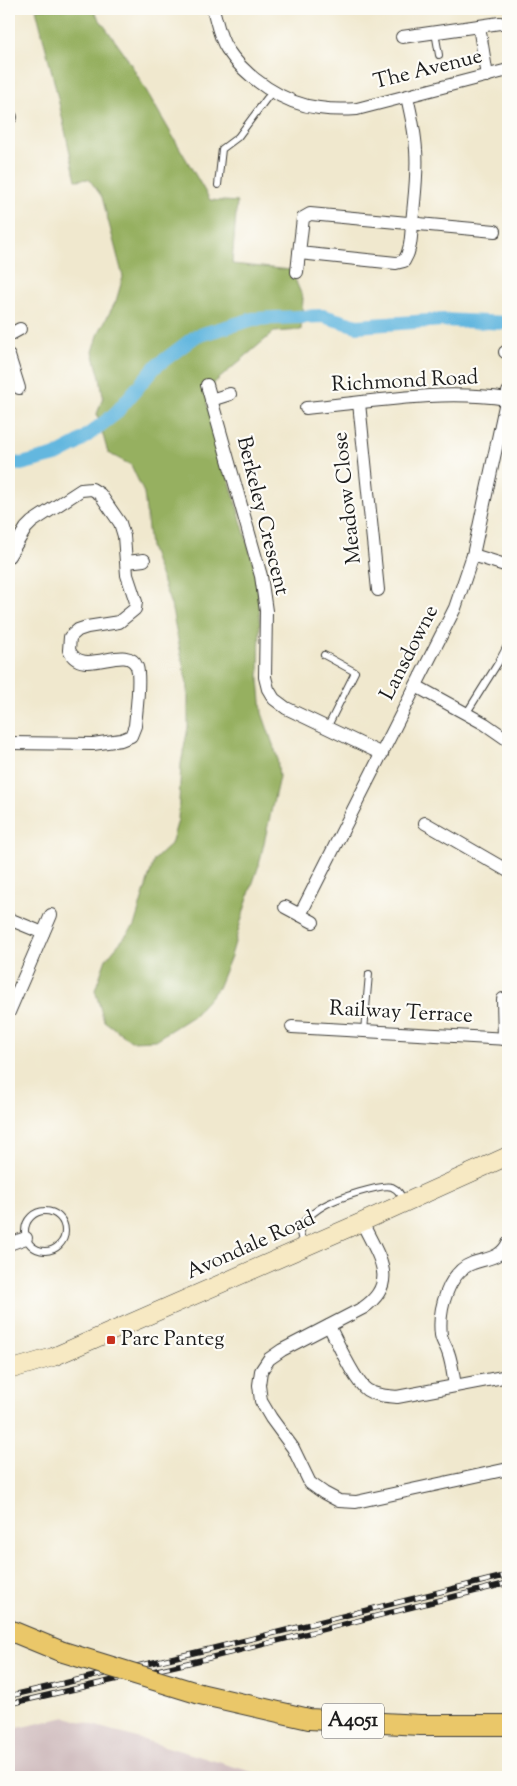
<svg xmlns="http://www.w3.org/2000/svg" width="517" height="1786" font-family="'Sorts Mill Goudy',serif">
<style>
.industrial{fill:#d2bfc1}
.forest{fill:#96b061;stroke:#59663e}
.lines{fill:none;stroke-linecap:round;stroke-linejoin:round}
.canal{stroke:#63b7df;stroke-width:14}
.lane-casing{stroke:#3c3b37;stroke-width:8}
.street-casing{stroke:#3c3b37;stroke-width:14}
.secondary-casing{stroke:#3c3b37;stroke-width:19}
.primary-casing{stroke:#3c3b37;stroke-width:22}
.lane{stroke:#fff;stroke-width:6}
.street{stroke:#fff;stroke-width:12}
.secondary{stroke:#f7e9c3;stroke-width:18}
.primary{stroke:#eac769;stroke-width:20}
.rail-casing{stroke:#1c1c1c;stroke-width:5.5}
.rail{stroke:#fdfcf7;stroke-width:4;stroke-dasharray:11;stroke-linecap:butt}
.primary-bridge-casing{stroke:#3c3b37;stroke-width:22;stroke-linecap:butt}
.primary-bridge{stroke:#eac769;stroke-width:20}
.poi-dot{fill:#c8321e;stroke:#fdfcf7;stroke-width:2}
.labels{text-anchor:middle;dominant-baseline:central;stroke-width:4.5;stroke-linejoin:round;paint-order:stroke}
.shield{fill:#fdfcf7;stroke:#605f5e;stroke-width:1}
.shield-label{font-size:20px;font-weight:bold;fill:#1c1c1c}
.street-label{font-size:21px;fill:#1c1c1c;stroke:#fdfcf7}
.poi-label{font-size:21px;fill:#1c1c1c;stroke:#fdfcf7;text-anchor:start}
</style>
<rect width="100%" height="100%" fill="#fdfcf7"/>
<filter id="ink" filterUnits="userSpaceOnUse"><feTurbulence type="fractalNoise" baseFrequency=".02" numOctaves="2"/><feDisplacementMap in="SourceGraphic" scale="10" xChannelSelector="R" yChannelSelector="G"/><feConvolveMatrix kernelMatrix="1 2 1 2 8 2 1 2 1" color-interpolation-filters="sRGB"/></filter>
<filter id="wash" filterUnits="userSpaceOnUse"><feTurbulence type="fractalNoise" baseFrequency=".0096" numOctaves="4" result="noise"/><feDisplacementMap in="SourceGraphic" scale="20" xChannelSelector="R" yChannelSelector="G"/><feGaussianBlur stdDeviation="1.12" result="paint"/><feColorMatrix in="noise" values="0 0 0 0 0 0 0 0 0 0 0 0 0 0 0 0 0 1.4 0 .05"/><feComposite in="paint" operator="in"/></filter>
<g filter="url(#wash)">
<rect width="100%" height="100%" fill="#f0e8ce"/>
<!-- industrial -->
<path class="industrial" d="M66 1717 269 1777H9V1730Z"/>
<!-- forest -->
<path class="forest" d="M36 9H94L95 13 126 56 210 200 237 202 232 264 291 270 303 298 301 330 274 332 214 383 207 404 257 575 260 618 259 679 262 713 277 756 279 777 259 865 248 897 231 956 218 988 193 1016 155 1040 131 1041 104 1021 95 990 106 959 134 926 154 860 171 844 178 820 181 764 188 727V689L171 605 150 547 144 493 131 465 108 453 97 414 103 397 100 378 93 352 99 332 116 301 123 277 102 197 89 179 76 180 55 85Z"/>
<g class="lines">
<!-- canal -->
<path class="canal" d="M9 463 21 464 56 455 75 445 115 414 155 367 196 336 253 319 323 316 357 326 443 320 508 323"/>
</g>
</g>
<g filter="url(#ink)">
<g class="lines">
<defs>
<g id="lane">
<path d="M435 32 439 55"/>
<path d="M218 185 222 149 238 137 267 98 274 91"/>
<path d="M324 655 355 672 327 728"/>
<path d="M466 714 498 663 508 644"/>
<path d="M364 1031 369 974"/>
<circle cx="45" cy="1231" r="20"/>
<path d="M303 1245 300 1233 301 1224C308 1217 316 1210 325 1205 336 1199 382 1183 392 1187 399 1190 402 1196 404 1202"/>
</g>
<g id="street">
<path d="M213 9C217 22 219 37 227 49 246 78 284 104 319 108 332 110 344 110 357 109L508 70"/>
<path d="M479 26 500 23"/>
<path d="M402 37 479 26 487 76"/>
<path d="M407 97C411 114 415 132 416 150 418 175 414 199 412 224 411 237 411 250 404 261L396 263 299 253 303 218 310 214 495 231"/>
<path d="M9 117H11"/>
<path d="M297 272 299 253"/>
<path d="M9 335 20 329"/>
<path d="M505 352 508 353"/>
<path d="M9 356 19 388"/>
<path d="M207 385 261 576 266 611 265 677 268 689 274 699 286 708 382 754"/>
<path d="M211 400 230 394"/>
<path d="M359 403 378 590"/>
<path d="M306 408C372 402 440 389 507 399"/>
<path d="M473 555 508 566"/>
<path d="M9 556 26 528 32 522 81 490 92 489 100 494 120 523 124 536 127 575 136 602 135 609 119 622 87 627 78 630 70 637 69 650C82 680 127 641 137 667 141 679 136 713 135 726L131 736 121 740 93 744 9 743"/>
<path d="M127 562 144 560"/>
<path d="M416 686 485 724 508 740"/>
<path d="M425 823 508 871"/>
<path d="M285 907 313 922"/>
<path d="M300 915 455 608 473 555 508 392"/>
<path d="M9 919 43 933"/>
<path d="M503 999 504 1039"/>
<path d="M9 1012 51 915"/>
<path d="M292 1027 508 1039"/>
<path d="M362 1222C377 1255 401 1282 363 1308L282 1350 269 1359 261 1371 259 1385 261 1401 271 1418 293 1448 310 1483 324 1493 339 1501 356 1502 508 1469"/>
<path d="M9 1244 26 1238"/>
<path d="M329 1326C337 1341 354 1381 367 1390 376 1396 387 1396 397 1397L508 1376"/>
<path d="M455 1386C453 1374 452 1363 448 1352 446 1346 442 1341 441 1335 438 1310 448 1272 473 1263 488 1258 501 1258 508 1243"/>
</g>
<path id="secondary" d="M9 1370 53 1357 362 1222 508 1156"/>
<g id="primary">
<path d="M9 1630 60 1651"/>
<path d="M200 1694 309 1719 420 1725H508"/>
</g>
</defs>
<!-- lane casing -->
<use href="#lane" class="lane-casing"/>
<!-- street casing -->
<use href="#street" class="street-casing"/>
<!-- secondary casing -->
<use href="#secondary" class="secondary-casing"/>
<!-- primary casing -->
<use href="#primary" class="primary-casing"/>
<!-- lane -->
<use href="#lane" class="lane"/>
<!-- street -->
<use href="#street" class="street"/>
<!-- secondary -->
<use href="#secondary" class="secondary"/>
<!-- primary -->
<use href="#primary" class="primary"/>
<defs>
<g id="rail">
<path d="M9 1696 210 1649 508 1575"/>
<path d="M9 1704 201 1660 508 1583"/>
</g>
</defs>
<!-- rail casing -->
<use href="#rail" class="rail-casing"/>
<!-- rail -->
<use href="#rail" class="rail"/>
<defs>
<path id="primary-bridge" d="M60 1651 200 1694"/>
</defs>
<!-- primary-bridge casing -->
<use href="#primary-bridge" class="primary-bridge-casing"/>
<!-- primary-bridge -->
<use href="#primary-bridge" class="primary-bridge"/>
</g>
</g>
<!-- markers -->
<rect class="poi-dot" x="106" y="1335" width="10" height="10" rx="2.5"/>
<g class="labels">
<!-- shield labels -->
<rect class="shield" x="322" y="1703.5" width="62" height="35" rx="4"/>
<g class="shield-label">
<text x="353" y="1721">A4051</text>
</g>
<!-- street labels -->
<g class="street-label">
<text transform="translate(428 70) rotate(-14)">The Avenue</text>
<text transform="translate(405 382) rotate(-3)">Richmond Road</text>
<text transform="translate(348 498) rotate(-96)">Meadow Close</text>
<text transform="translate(262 516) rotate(76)">Berkeley Crescent</text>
<text transform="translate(410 653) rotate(-63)">Lansdowne</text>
<text transform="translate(401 1013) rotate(3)">Railway Terrace</text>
<text transform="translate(251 1246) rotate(-24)">Avondale Road</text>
</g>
<!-- poi labels -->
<g class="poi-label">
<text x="121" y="1340">Parc Panteg</text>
</g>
</g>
<!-- margin -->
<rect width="517" height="1786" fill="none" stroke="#fdfcf7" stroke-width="30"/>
</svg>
